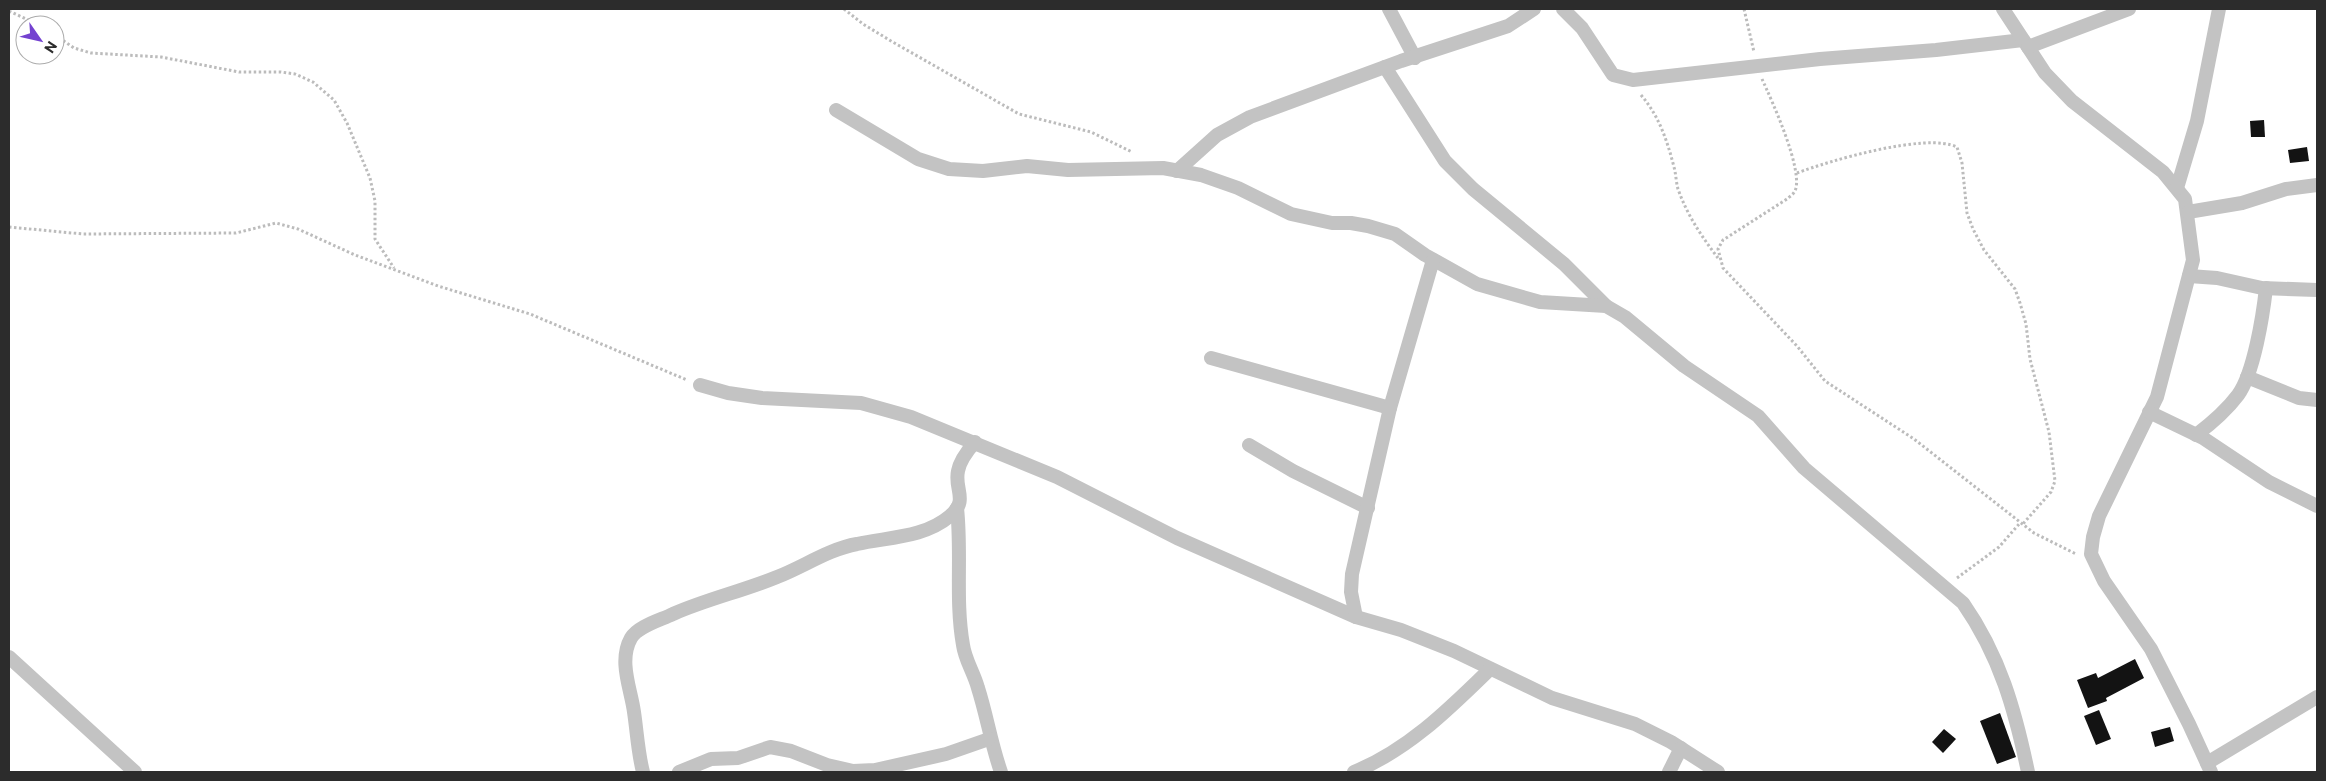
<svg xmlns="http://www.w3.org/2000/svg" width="2326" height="781" font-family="Commissioner,sans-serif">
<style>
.building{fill:#131313}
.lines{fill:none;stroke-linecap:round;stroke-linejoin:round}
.path{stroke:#bcbcbc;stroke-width:3;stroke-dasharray:2.5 2.5;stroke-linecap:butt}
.street{stroke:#c3c3c3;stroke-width:14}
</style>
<rect width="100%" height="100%" fill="#fff"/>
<!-- building -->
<g class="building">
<path d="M2264 120 2265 137H2251L2250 121Z"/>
<path d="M2307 147 2309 161 2290 163 2288 150Z"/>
<path d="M2135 659 2144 678 2106 698 2107 701 2088 708 2077 680 2096 673 2098 678Z"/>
<path d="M2099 710 2111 739 2096 745 2084 716Z"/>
<path d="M2000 713 2016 757 1997 764 1980 721Z"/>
<path d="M2170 727 2174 741 2155 747 2151 732Z"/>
<path d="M1944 729 1956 739 1943 753 1932 742Z"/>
</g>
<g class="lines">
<!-- path -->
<g class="path">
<path d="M844 9 863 24 891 41 1019 114 1091 132 1132 152"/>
<path d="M1744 9 1754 52"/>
<path d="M9 11 39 25"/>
<path d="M55 35 74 48 91 53 161 57 239 72H281L295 74 313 82 334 100 347 123 370 178 375 201V239L394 268"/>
<path d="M1762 79C1772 101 1804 171 1795 191 1793 195 1789 197 1787 199L1723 240 1718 249 1723 268 1797 346 1825 381 1914 439 2034 533 2076 554"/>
<path d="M1641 95C1659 116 1667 140 1674 167 1676 174 1676 182 1678 189 1687 215 1702 237 1718 258"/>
<path d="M1797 173C1829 161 1926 132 1957 147L1962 163 1967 213 1973 229 1984 250 2015 289 2020 303 2026 324 2030 359 2049 432 2055 481 2051 492 2022 525"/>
<path d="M9 227 83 234 236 233 276 223 298 229 355 255 438 286 530 314 687 380"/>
<path d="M1957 578 1999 547 2020 523"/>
</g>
<!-- street -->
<g class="street">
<path d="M1389 9 1415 58"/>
<path d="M1563 9 1582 28 1613 75 1633 80 1820 59 1936 50 2023 40"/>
<path d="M2003 9 2045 73 2072 101 2163 172 2185 199 2193 260 2157 397 2099 516 2093 537 2091 554 2104 581 2151 649 2189 724 2211 772"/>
<path d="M2028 47 2129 9"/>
<path d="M1385 67 1445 161 1473 189 1564 264 1606 306"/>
<path d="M836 110 918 159 949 169 983 171 1027 166 1068 170 1163 168 1201 175 1238 188 1291 214 1332 223H1351L1368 226 1395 234 1425 255 1477 284 1540 302 1606 306 1625 317 1684 366 1758 416 1804 468 1963 603C2000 656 2015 710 2028 772"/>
<path d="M1177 171 1217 135 1250 117 1401 61 1508 26 1534 9"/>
<path d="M2177 188 2197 121 2219 9"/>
<path d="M2188 212 2242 203 2286 189 2317 185"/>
<path d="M2189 276 2217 278 2262 288 2317 290"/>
<path d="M1211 358 1390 408"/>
<path d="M2247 377 2299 398 2317 400"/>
<path d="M700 385 728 393 762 398 861 403 911 417 1057 477 1177 538 1356 617 1401 630 1454 651 1552 698 1635 724 1671 742 1718 772"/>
<path d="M2149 412 2203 438 2269 482 2317 506"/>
<path d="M2196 435C2212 423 2226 411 2238 395 2254 373 2263 315 2266 288"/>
<path d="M1249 445 1293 471 1368 508"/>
<path d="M957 508C962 554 955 600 963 645 965 660 974 673 978 688 987 716 991 744 1001 772"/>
<path d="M1356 617 1351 592 1352 574 1390 408 1433 260"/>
<path d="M9 657 135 772"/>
<path d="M2207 763 2317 697"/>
<path d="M643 772C638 753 637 732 634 712 631 689 618 661 631 638 638 626 661 620 673 614 707 599 743 591 777 577 803 567 829 549 857 544 888 537 924 538 950 516 969 500 954 490 958 471 960 460 968 450 975 442"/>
<path d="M679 772 711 759 738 758 770 747 791 751 827 765 853 771 875 770 946 754 989 739"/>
<path d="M1354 772C1408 750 1449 709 1490 669"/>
<path d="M1669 772 1681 748"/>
</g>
</g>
<!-- border -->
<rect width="2326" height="781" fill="none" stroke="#2c2c2c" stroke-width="20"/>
<!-- north arrow -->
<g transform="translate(40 40) rotate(124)"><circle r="24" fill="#ffffff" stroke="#ababab"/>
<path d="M0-4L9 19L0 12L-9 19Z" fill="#7442d0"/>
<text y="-8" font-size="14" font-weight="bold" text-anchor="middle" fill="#2c2c2c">N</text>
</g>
</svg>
